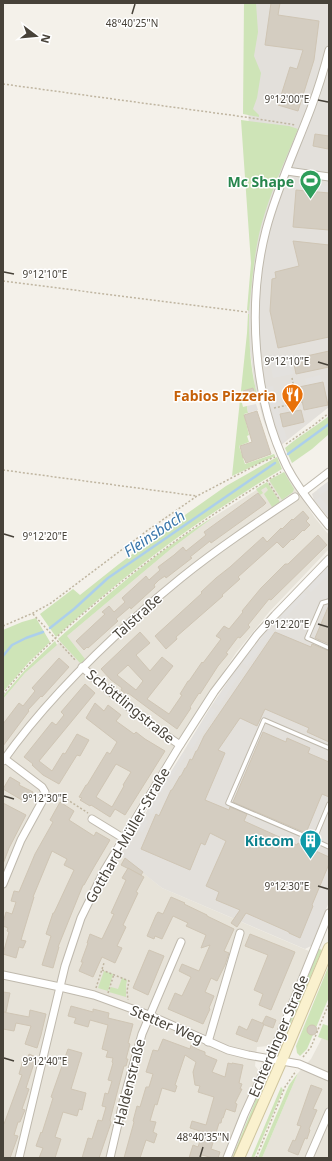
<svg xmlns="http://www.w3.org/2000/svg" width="332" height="1161" font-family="'Noto Sans',sans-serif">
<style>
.residential{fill:#e7e3d9}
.industrial{fill:#e3e0db}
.green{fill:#cee4b7}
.parking{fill:#e3e1de}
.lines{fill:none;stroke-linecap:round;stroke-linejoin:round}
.stream{stroke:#accfeb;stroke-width:2.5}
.building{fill:#d4cdc1;stroke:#cfc5b4;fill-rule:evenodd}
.service-casing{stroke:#bfb9ad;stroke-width:5.5}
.minor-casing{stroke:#bfb9ad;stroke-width:9}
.secondary-casing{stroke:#cfc59e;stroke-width:12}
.path{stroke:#bfb5a0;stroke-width:1.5;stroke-dasharray:2 2;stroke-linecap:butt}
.service{stroke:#fff;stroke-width:3.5}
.minor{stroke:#fff;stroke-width:7}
.secondary{stroke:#faf1ce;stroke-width:10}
.ticks{fill:none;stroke:#474239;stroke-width:1.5}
.labels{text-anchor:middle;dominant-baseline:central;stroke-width:3;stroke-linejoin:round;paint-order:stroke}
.leisure-label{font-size:14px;font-weight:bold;fill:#27864d;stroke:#fff;text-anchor:end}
.food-label{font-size:14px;font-weight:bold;fill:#c56008;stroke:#fff;text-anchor:end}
.street-label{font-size:14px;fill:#474239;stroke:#fff}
.culture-label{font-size:14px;font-weight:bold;fill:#0d838f;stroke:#fff;text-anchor:end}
.water-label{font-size:15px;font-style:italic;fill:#3a77ab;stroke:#fff}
.ticks-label{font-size:10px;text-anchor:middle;fill:#474239;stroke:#fff;stroke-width:3;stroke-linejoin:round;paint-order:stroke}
</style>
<rect width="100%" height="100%" fill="#f4f1ea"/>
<!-- residential -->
<g class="residential">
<path d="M285 472 315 518 329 535V549L270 611 236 653 171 751 112 848 162 888 309 951 286 1010 273 1041 269 1046 257 1047 255 1066 259 1071 223 1158H3V699L25 673 43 656 172 548 215 516Z"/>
<path d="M322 1038 329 1041V1158H262L298 1073 311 1059Z"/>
</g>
<!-- industrial -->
<g class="industrial">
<path d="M249 3H329V407L275 450 263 419 255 386 248 336V310L252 263 247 57Z"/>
<path d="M329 481V518L314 500 312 494Z"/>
<path d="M329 565V902L311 946 305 949 162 888 120 855 212 705 240 664 271 626Z"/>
</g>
<!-- green -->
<g class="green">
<path d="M244 3H256L258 32 254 56 261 73 257 98 253 109 259 115V117L243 114Z"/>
<path d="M241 120 289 126 298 129C285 161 270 193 261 226 254 254 252 282 249 311L247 310 251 263Z"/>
<path d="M248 314H249C249 341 250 368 257 394L256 395 253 388 242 391 244 398 241 399 243 407 247 406 248 413 244 414 249 435 247 436 249 442 239 446 245 464 274 454 275 456 232 476 247 333Z"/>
<path d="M329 416V434L312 449 292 463 285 448C299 436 315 427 329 416Z"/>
<path d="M277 457 282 469C242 493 203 519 166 546 127 575 91 605 56 637L40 614 73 589 80 595 119 564 175 522 226 486Z"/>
<path d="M284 472 294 489 293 492 282 500 269 480Z"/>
<path d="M267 482 280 502 272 507 264 494 268 490 266 487 261 490 263 493 260 495 256 489Z"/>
<path d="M215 516 172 548 67 636 85 659 81 664 58 639C107 595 158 550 215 516Z"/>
<path d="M36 618 50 642 29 662 3 692V630L22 622Z"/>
<path d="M55 641 57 645 25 673 3 699V696L25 670Z"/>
<path d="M317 948 322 950 287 1032 285 1030Z"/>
<path d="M329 965V997L307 1049 300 1056 297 1053 296 1046Z"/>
<path d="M104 971 113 974 108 991 98 988Z"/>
<path d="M122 978 127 980 126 985V997L109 992 111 987 118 989Z"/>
<path d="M323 1024 329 1026V1041L318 1037Z"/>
<path d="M298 1073 262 1158H258L289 1085Z"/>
<path d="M263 1082 266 1083 235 1158H232Z"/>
<path d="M281 1087 282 1088 283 1090 254 1158H251Z"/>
</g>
<!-- parking -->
<g class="parking">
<path d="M297 183 329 186V192L296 188Z"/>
<path d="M289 357 293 374 273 378 270 361Z"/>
<path d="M320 375 322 382 307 385 305 379Z"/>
<path d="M273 386 278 408 287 439 282 443 272 410 267 387Z"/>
<path d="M256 404 258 410 248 413 247 406Z"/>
<path d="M329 481V489L320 495 317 490Z"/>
<path d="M320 497 329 508V518L315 500Z"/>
<path d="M329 566V574L311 592 306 588Z"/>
<path d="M303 592 307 595 277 627 273 624Z"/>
<path d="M269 628 274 632 247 666 242 662Z"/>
<path d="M239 666 244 669 219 706 214 703Z"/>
<path d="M211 707 217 711 192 749 187 746Z"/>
<path d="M183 753 186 754 162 793 159 791Z"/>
<path d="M156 797 161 800 152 814 147 811Z"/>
<path d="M143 817 148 821 142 832 136 828Z"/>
</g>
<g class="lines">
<!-- stream -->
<g class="stream">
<path d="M288 454 329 424"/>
<path d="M50 628 74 609 108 578 275 463"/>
<path d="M3 656 12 645 26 638 43 632"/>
</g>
</g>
<!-- building -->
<g class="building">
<path d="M271 3H280L278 15 319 21 314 60 298 111 278 105 290 67 297 69 303 50 265 45Z"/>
<path d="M315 134 329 136 328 149 313 146Z"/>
<path d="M296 190 329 193V230L293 227Z"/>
<path d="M293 241 329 245V337L278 348 270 311 272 279 276 278 275 272 299 266Z"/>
<path d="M329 351V367L296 374 293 359Z"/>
<path d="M323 382 328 405 304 410 299 387Z"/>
<path d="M253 388 255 395 245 398 243 391Z"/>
<path d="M301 410 304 422 283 427 280 414Z"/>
<path d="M257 411 271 454 246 463 244 458H243L240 446 252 442 244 415Z"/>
<path d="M258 493 266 503 264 505 211 543 210 541 190 557 192 558 166 578 165 576 159 580 154 585 155 587 131 609 130 607 116 619 118 621 88 648 87 647 84 650 76 641 105 614 102 612 109 606 114 612 125 602 122 598 146 576 149 580 160 570 158 567 174 555 183 547 186 551 206 535 204 532Z"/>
<path d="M303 511 309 518 306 521 310 525 304 531 303 530 293 540 292 539 283 548 277 542 238 577 240 579 222 595 223 596 176 637 177 639 166 649 155 636 202 593 201 592 216 578 230 567 263 537 267 542 281 528 282 529 292 519 293 520Z"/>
<path d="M318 535 327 545 271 600 269 599 248 625 250 627 240 638 238 637 226 653 228 654 218 666 200 694 199 693 190 707 191 708 177 729 148 708 128 693 127 695 121 690 122 688 111 680 101 669 140 632 150 643 136 655 150 671 162 657 173 666 147 699 169 714 182 695 180 694 188 681H189L202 662 203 663 221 639 216 636 224 626 229 629 243 612 242 611 261 588 285 564H288ZM128 665 143 681 136 690 117 675Z"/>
<path d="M329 605V644L315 638Z"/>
<path d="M275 632 311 647 312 644 329 651V742L307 732 309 728 265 709 257 726 240 718 218 750 225 753 205 800 229 810 230 807 247 814 244 821 297 845 298 843 329 857V864L312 905 313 906 300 938 289 933V932L246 913 237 927 231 923 240 910 216 900 219 892 206 886 226 841 210 833 205 845 201 843 190 870 141 849 156 814 159 816 171 790H172L180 776H181L185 768H186L190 759 192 760 196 751H197L204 736Z"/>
<path d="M59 658 69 667 42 697 41 696 28 710 29 711 3 746V724L19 703 23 706 35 691 32 688Z"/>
<path d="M85 684 95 693 39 761 52 771 63 753 65 754 77 734 89 740 80 756 77 755 59 784 43 775 32 765 33 764 24 757 52 722 56 725 64 715 61 712Z"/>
<path d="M95 703 104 711 108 705 121 715 116 721 134 734 136 732 145 739 165 751 125 815 115 809 110 817 91 805 90 806 80 800 82 798 79 797 86 785H87L107 752 110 754 117 742 86 718ZM116 764 131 772 123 785 124 786 112 807 96 797Z"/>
<path d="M263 732 286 742 287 738 310 748 308 753 329 762V797L322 794 306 833 233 802Z"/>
<path d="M10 777 20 783 19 785 33 792 27 803 3 789Z"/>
<path d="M60 802 74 811 69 820 94 836 96 832 110 840 94 867 84 885H83L58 947H59L53 968 42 965 51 936 46 934 53 913H54L74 870 64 865 67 859 52 851 33 897H34L21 940 26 941 23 948 19 947 16 958 3 954 9 932 7 931 8 928 3 926V923L6 912 12 914 16 902 11 901 14 891 19 892 35 854 53 822 50 820Z"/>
<path d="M3 803 26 815 9 848 3 864Z"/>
<path d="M125 858 143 872 141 875 121 865Z"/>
<path d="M128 868 144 877 136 892 138 893 123 925 126 927 117 946 122 948 115 963 102 957 93 977 79 971 83 962H81L88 943H87L90 934 102 939 114 914 111 913 126 880 122 878Z"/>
<path d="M171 897 185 903 184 904 207 915V916L234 929 224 951 229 953 225 965 217 981 211 978 205 992 214 996 209 1008 210 1009 203 1024 168 1009 175 993 182 996 191 977 179 971 182 964 199 971 210 945 201 948 206 935 186 926 188 923 173 916 162 939 155 936 154 939 147 936 156 915 158 912 163 914Z"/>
<path d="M250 934 295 952 271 1010 259 1005 263 994 254 990 268 955 245 946Z"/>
<path d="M149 950 164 956 148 995 133 988Z"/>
<path d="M3 992 10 993 6 1012H3Z"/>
<path d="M71 1006 93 1012V1009L109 1013 108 1018 133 1024 128 1043 130 1044 126 1059H128L126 1066H124L110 1120 111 1123 99 1158H82L88 1138 92 1139 98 1120 102 1121 106 1107 102 1106 105 1093 108 1094 112 1081 108 1080 113 1063 112 1062 113 1058 106 1057 108 1051 102 1049 108 1025 90 1020 88 1027 74 1023 76 1018 68 1016Z"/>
<path d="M30 1010 46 1014 41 1035 37 1048 25 1044 31 1026 16 1023 14 1031 3 1029V1012L29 1017Z"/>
<path d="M266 1016 276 1020 273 1028 262 1024Z"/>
<path d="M252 1019 264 1024 257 1042 236 1034 239 1026 247 1030Z"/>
<circle cx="312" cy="1030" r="5"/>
<path d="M163 1039 190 1049 191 1045 197 1049 205 1052V1055L217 1060 212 1072 225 1077 228 1063 232 1064V1063L243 1065 239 1083 242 1084 240 1089H242L235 1103 237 1104 235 1112 226 1109 223 1118H222L221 1123H219L211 1149 220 1152 218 1158H213L202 1155 201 1158H189L193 1145 198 1147 203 1132 190 1128 192 1121 206 1125 214 1097 198 1092 200 1086 195 1085 193 1072 196 1062 185 1055 175 1085 177 1086 175 1092 162 1088 157 1105 155 1104 150 1121 156 1122 153 1132 157 1134 154 1143 146 1140 140 1158H124L134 1122 133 1121 137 1106 140 1107 146 1087H149L153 1074 146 1072 153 1050 158 1051Z"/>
<path d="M68 1049 82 1053 71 1089 86 1093 82 1110 79 1109 77 1116 63 1112 55 1137 61 1139 55 1158H39L43 1148 36 1146 41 1132 42 1133 53 1098 51 1097Z"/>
<path d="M29 1054 36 1057 26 1088 29 1089 22 1109 25 1110 20 1122H18L14 1135 18 1136 10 1158H3V1124H4L22 1075 19 1074 23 1060 27 1061Z"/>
<path d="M311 1085 322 1089 313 1109 317 1110 309 1129 310 1130 307 1139 305 1138 298 1155 288 1151 293 1140 295 1141 301 1126 297 1125Z"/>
</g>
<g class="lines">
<defs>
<g id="service">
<path d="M329 601 322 603 307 638 329 648"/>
<path d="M329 748 264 720 228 803 314 840 329 804"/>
<path d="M314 840 329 847"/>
</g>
<g id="minor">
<path d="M329 50C324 70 318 89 311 108 296 148 277 188 266 230 247 304 253 398 287 467 298 488 314 508 329 526"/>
<path d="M287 171 329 177"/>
<path d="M303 492 329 472"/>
<path d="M82 667C114 696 144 721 180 745"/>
<path d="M3 761C41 707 88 660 137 616 151 603 166 590 181 578 217 549 256 523 295 497"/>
<path d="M92 819 123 838"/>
<path d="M3 884 21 840 44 798 45 792 42 787 5 759"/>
<path d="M3 975 60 987 94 995 149 1015 228 1050 248 1055 299 1064 329 1077"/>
<path d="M208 1042 240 933"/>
<path d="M19 1158 65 966 81 918 104 871 180 745 214 692 257 635 275 615 329 559"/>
<path d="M110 1158 124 1098 142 1034 181 942"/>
<path d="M227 1158 244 1115 275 1047 329 913"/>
<path d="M309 1158 329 1112"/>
</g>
<path id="secondary" d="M239 1158 282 1060 329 948"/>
</defs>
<!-- service casing -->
<use href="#service" class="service-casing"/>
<!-- minor casing -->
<use href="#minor" class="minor-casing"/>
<!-- secondary casing -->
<use href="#secondary" class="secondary-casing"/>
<!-- path -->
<g class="path">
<path d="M3 84 245 117 296 125"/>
<path d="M3 281 246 312H249"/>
<path d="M292 378 297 403"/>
<path d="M274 408 302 402"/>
<path d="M286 444 314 425 329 413"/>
<path d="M3 470 197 496"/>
<path d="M267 480 279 499"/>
<path d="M33 614 76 661"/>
<path d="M3 626 33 613 51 603 148 530 197 496 262 462 275 457"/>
<path d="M3 694C12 683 21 672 31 662 60 632 93 605 125 579 175 540 226 504 281 472"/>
<path d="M60 795 88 813"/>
<path d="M102 970 129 981 127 991 128 1000"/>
<path d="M96 988 104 963"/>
<path d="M108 993 114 974"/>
<path d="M303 1057 311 1047 329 1003"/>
<path d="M256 1158 285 1087 296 1071"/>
</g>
<!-- service -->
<use href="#service" class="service"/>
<!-- minor -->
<use href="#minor" class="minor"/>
<!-- secondary -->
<use href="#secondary" class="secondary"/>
</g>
<!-- ticks -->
<path class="ticks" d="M132 14 135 4M318 100 328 102M4 272 14 274M318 362 328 365M4 534 14 537M318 624 328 627M4 796 14 799M318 886 328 889M4 1058 14 1061M200 1157 203 1147"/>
<!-- icons -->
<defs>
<symbol id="stadium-pin" viewBox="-11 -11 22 30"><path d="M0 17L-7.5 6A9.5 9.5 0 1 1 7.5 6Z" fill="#2e9e5b" stroke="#fff"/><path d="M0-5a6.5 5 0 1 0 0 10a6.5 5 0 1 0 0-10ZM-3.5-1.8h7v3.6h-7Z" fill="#fff"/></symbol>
<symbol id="restaurant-pin" viewBox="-11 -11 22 30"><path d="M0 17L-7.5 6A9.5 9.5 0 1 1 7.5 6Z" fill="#e8710a" stroke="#fff"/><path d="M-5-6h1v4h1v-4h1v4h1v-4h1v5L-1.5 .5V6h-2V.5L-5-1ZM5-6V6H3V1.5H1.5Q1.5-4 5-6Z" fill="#fff"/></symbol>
<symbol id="building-pin" viewBox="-11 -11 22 30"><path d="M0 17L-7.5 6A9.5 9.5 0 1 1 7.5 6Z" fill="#0f9aa8" stroke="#fff"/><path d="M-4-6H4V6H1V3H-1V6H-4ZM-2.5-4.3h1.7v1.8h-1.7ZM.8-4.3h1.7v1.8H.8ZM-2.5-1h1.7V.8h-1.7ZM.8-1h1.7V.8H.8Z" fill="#fff"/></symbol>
</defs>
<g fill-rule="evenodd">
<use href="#stadium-pin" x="298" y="168" width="25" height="34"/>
<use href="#restaurant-pin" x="280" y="382" width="25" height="34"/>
<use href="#building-pin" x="298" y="828" width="25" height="34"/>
</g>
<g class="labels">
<!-- leisure labels -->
<g class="leisure-label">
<text x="294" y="181">Mc Shape</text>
</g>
<!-- food labels -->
<g class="food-label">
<text x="276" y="395">Fabios Pizzeria</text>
</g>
<!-- street labels -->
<g class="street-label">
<text transform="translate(137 616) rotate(-42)">Talstraße</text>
<text transform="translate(131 706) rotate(39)">Schöttlingstraße</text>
<text transform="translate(127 835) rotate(-60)">Gotthard-Müller-Straße</text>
<text transform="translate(167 1024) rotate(23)">Stetter Weg</text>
<text transform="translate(278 1036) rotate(-67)">Echterdinger Straße</text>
<text transform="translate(129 1082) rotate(-76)">Haldenstraße</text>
</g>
<!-- culture labels -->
<g class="culture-label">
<text x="294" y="840">Kitcom</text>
</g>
<!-- water labels -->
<g class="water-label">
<text transform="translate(154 533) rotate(-34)">Fleinsbach</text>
</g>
</g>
<g class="ticks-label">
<text x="132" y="27">48°40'25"N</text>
<text x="287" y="103">9°12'00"E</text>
<text x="45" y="278">9°12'10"E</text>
<text x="287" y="365">9°12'10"E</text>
<text x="45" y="540">9°12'20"E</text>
<text x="287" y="628">9°12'20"E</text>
<text x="45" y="802">9°12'30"E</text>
<text x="287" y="890">9°12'30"E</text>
<text x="45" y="1065">9°12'40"E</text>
<text x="203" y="1141">48°40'35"N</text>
</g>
<!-- border -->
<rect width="332" height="1161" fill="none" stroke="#474239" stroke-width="8"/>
<!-- north arrow -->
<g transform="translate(36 36) rotate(106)" stroke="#ffffff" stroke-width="3" paint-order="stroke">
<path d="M0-3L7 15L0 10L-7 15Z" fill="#474239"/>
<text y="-6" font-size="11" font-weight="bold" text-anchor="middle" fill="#474239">N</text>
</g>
</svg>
